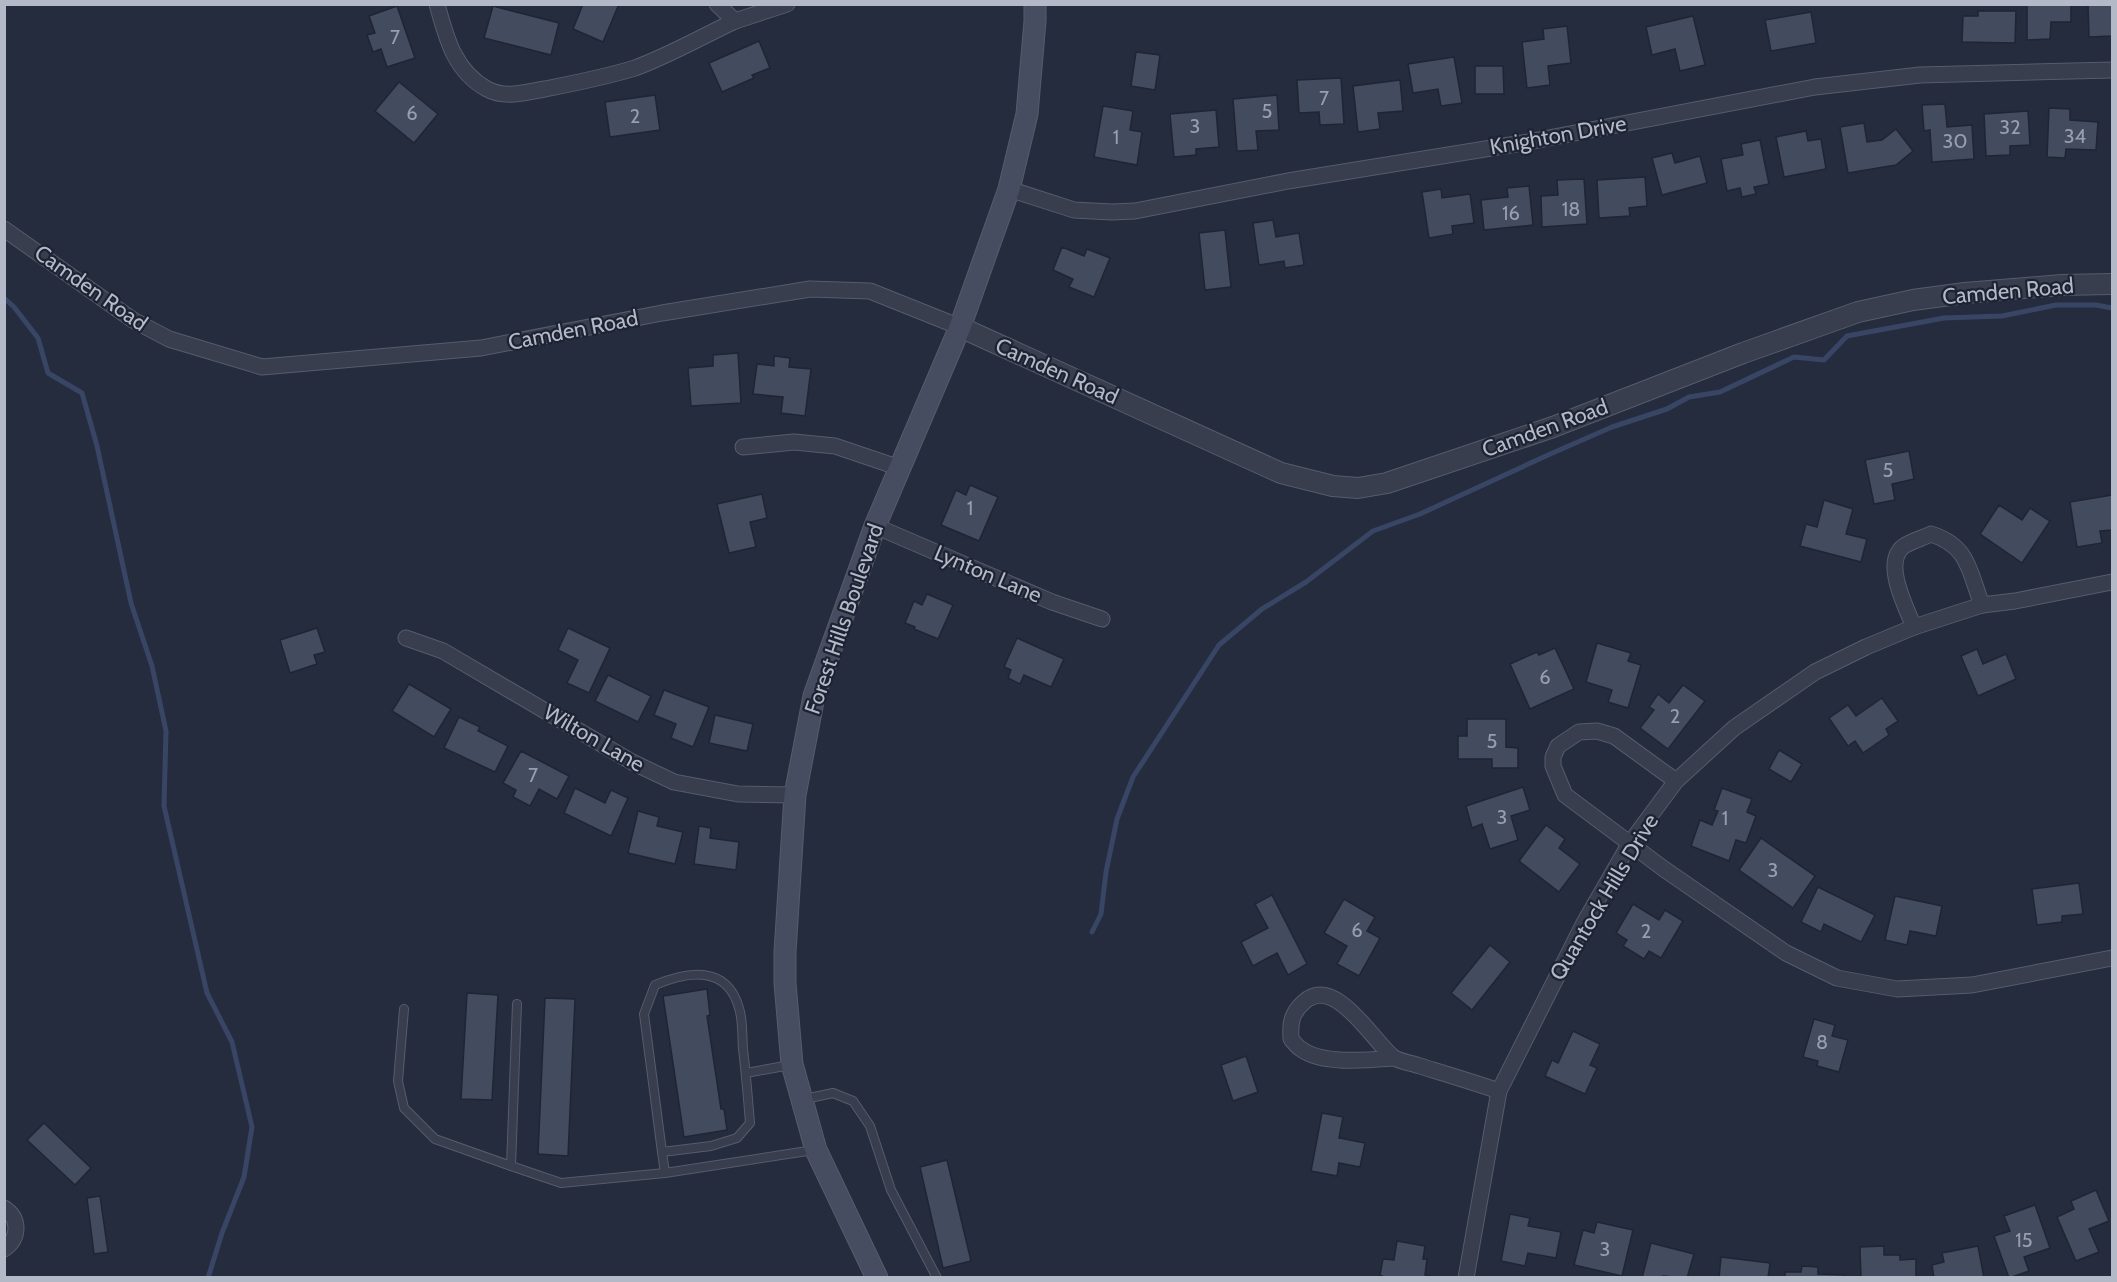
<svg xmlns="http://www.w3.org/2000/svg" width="2117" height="1282" font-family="Cabin,sans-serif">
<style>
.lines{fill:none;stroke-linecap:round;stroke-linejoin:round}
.stream{stroke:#384564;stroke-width:5}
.building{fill:#434b5f;stroke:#1f2534;stroke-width:1.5}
.service-casing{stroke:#565c6b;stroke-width:10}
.minor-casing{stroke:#565c6b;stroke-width:17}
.tertiary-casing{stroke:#565c6b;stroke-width:22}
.secondary-casing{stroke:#565c6b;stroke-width:23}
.service{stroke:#383e4d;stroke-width:8}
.minor{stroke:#383e4d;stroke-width:15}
.tertiary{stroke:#383e4d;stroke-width:20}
.secondary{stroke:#464d60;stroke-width:21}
.labels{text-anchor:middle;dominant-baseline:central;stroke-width:4.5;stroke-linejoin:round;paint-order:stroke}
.number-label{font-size:20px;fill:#989eae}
.street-label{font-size:22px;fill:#b4b9c8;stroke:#1d2332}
</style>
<rect width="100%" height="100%" fill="#242c3d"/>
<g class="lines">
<!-- stream -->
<g class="stream">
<path d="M4 298 14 307 38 338 48 373 82 393 97 446 131 603 152 666 166 731 164 806 207 993 232 1042 252 1127 244 1177 222 1233 208 1278"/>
<path d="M1092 932 1101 914 1106 872 1117 819 1133 777 1219 645 1262 609 1306 582 1373 531 1420 514 1548 455 1612 427 1667 409 1689 397 1720 392 1794 357 1824 360 1847 336 1944 318 2002 316 2056 305H2096L2112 308"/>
</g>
</g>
<!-- building -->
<g class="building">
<path d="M583 4H619L603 42 573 29Z"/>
<path d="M2027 4H2071V22H2051L2050 39 2027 40Z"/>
<path d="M2088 4H2112V36L2089 37Z"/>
<path d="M397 6 415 58 387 67 381 49 373 52 367 35 375 33 369 16Z"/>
<path d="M493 6 559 23 551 55 484 38Z"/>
<path d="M1978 11H2016L2015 43 1962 42 1963 16H1978Z"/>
<path d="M1811 12 1816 43 1771 51 1765 20Z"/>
<path d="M1693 16 1705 65 1680 71 1675 49 1652 55 1646 27Z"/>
<path d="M1567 26 1571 63 1548 66 1550 85 1527 88 1522 42 1544 39 1543 29Z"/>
<path d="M759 41 770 68 752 75 754 78 722 92 709 63Z"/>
<path d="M1136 52 1160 55 1155 90 1131 86Z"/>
<path d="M1454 57 1462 103 1441 106 1438 89 1413 93 1408 64Z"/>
<path d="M1475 66H1503L1504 94H1475Z"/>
<path d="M1341 78 1344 124 1320 125 1319 112 1299 113 1297 80Z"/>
<path d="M1400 80 1403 111 1378 113 1380 129 1358 132 1353 86Z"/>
<path d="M399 82 438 114 414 143 375 111Z"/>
<path d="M655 95 660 130 610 137 605 102Z"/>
<path d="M1277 95 1279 130 1256 131 1258 150 1237 151 1233 99Z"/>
<path d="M1945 104 1947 127 1972 125 1974 159 1932 162 1930 130 1924 131 1922 105Z"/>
<path d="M1103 106 1133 111 1130 130 1142 132 1137 165 1094 157Z"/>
<path d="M2049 108 2070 109V120L2098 122 2096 150 2066 149 2065 158 2047 157Z"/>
<path d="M1216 110 1219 147 1196 149V155L1174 157 1170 114Z"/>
<path d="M2028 111 2030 145 2010 146V155L1986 156 1984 114Z"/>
<path d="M1864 123 1867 142 1882 140 1896 129 1913 151 1896 165 1848 173 1840 127Z"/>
<path d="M1806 131 1808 141 1821 139 1826 169 1784 177 1776 137Z"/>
<path d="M1760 140 1769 184 1754 187 1756 194 1742 197 1740 188 1727 191 1721 159 1743 155 1741 144Z"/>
<path d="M1672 153 1675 163 1700 156 1707 183 1662 195 1652 158Z"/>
<path d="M1645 177 1647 206 1629 208 1630 216 1599 218 1597 180Z"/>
<path d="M1584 179 1587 224 1542 227 1541 196 1558 195 1557 180Z"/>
<path d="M1529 186 1533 225 1484 230 1481 200 1508 197 1507 188Z"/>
<path d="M1441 189 1442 198 1470 194 1474 223 1452 226 1453 234 1429 238 1422 192Z"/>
<path d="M1273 220 1276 237 1299 233 1304 265 1285 268 1284 261 1259 265 1253 223Z"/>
<path d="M1225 230 1231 287 1205 290 1199 233Z"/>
<path d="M1062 247 1084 256 1087 249 1110 258 1094 297 1069 287 1073 279 1053 270Z"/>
<path d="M738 353 741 403 691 406 688 368 713 366V355Z"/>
<path d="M774 356 790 358 789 367 811 369 805 416 781 413 783 397 753 394 757 364 774 366Z"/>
<path d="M1909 451 1914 479 1892 484 1895 500 1874 504 1865 460Z"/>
<path d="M970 485 998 497 979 541 941 525 956 490 966 495Z"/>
<path d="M762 494 767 518 750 522 756 547 729 553 717 504Z"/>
<path d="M2112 495V530L2100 531 2102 543 2077 547 2070 502Z"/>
<path d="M1824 500 1853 509 1846 534 1867 539 1861 562 1800 546 1806 524 1817 527Z"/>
<path d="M1999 505 2022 520 2030 508 2050 521 2022 563 1980 534Z"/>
<path d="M927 594 953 605 938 639 914 629 915 627 905 623 914 601 922 605Z"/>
<path d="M317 628 325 652 314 655 317 664 290 673 280 640Z"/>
<path d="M568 628 610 648 589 693 567 683 578 660 558 650Z"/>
<path d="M1017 638 1064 659 1051 687 1024 675 1020 684 1008 678 1011 670 1004 667Z"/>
<path d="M1597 643 1631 653 1628 661 1641 665 1628 708 1608 702 1612 690 1586 682Z"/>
<path d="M1555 648 1574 689 1530 709 1510 664 1537 652 1539 655Z"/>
<path d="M1977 649 1983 664 2006 654 2016 679 1978 696 1961 656Z"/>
<path d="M608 675 651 696 638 722 595 701Z"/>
<path d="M409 684 451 709 434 737 392 711Z"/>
<path d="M1683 685 1705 701 1668 749 1640 728 1654 710 1649 707 1658 694 1669 703Z"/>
<path d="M664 690 709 707 693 747 671 738 676 724 654 715Z"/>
<path d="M1882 698 1898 721 1886 729 1889 735 1863 753 1855 741 1848 746 1829 718 1848 705 1856 716Z"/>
<path d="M715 715 753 724 747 751 709 743Z"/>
<path d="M459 717 480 727 478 731 508 746 495 772 444 748Z"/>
<path d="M1467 719H1506V747L1518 748V768H1492V759H1458V736H1467Z"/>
<path d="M1779 750 1802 764 1791 782 1769 769Z"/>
<path d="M521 751 569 776 557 799 539 789 530 806 513 797 516 790 503 783Z"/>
<path d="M1523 787 1530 810 1511 816 1518 840 1490 849 1482 824 1472 828 1466 806Z"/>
<path d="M575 788 605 803 611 790 628 798 611 836 564 813Z"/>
<path d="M1722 788 1752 799 1747 812 1756 816 1746 843 1736 840 1729 861 1691 846 1700 820 1712 825 1718 811 1714 810Z"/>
<path d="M638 811 659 817 657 826 683 832 675 864 628 853Z"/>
<path d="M1546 825 1565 839 1559 848 1580 864 1559 892 1519 861Z"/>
<path d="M699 826 711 828 710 838 739 842 736 870 694 864Z"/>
<path d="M1761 838 1815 876 1793 908 1739 870Z"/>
<path d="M2079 883 2083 914 2062 916V922L2037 925 2032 889Z"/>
<path d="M1818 887 1875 915 1861 942 1824 924 1821 932 1801 922Z"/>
<path d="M1272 895 1307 964 1288 975 1277 953 1253 966 1241 942 1268 928 1255 904Z"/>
<path d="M1895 896 1942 906 1936 936 1910 931 1907 945 1885 940Z"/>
<path d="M1344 899 1375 917 1367 931 1380 938 1359 976 1337 964 1347 946 1324 933Z"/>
<path d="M1633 904 1659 920 1665 910 1683 921 1661 958 1649 951 1644 959 1623 946 1627 940 1616 933Z"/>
<path d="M1490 945 1510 962 1472 1010 1451 993Z"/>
<path d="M707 989 710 1015 707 1016 721 1109H724L727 1130 684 1137 663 996Z"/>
<path d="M467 993 498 995 492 1100 461 1099Z"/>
<path d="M545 998 575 999 568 1156 538 1154Z"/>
<path d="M1814 1019 1835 1025 1832 1036 1848 1040 1839 1072 1817 1066 1818 1061 1803 1057Z"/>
<path d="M1573 1031 1600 1044 1590 1065 1597 1068 1585 1094 1545 1076 1552 1060 1558 1063Z"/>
<path d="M1246 1056 1258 1092 1233 1101 1221 1065Z"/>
<path d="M1322 1113 1343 1117 1339 1138 1365 1143 1360 1167 1339 1163 1337 1176 1311 1171Z"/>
<path d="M44 1123 91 1168 75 1185 27 1140Z"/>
<path d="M947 1160 971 1261 943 1268 920 1167Z"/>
<path d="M2096 1190 2109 1221 2089 1229 2099 1252 2076 1261 2057 1217 2074 1209 2071 1201Z"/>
<path d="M100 1196 108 1252 94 1254 87 1198Z"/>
<path d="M2035 1205 2050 1248 2024 1257 2029 1271 2009 1278 1994 1236 2010 1231 2004 1216Z"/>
<path d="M1510 1214 1530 1218 1528 1226 1561 1232 1556 1258 1528 1253 1525 1266 1501 1261Z"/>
<path d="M1597 1222 1633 1230 1622 1276 1574 1265 1583 1230 1594 1233Z"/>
<path d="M1397 1241 1425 1246 1423 1259H1427L1425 1275 1430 1276V1278H1386L1380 1275 1383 1259 1394 1260Z"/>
<path d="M1651 1243 1694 1254 1687 1278 1663 1276V1278H1642Z"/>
<path d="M1884 1246V1255H1900V1260L1916 1259V1278H1861L1860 1247Z"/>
<path d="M1978 1246 1984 1278H1934L1932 1265 1944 1262 1942 1253Z"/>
<path d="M1721 1257 1770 1263 1768 1278H1719Z"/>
<path d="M1802 1266 1818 1267V1274L1844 1275V1278H1785V1272H1801Z"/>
</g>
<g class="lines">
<defs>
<g id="service">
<path d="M404 1009 398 1081 404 1108 435 1139 511 1166 561 1183 665 1173 814 1150"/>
<path d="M746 1073 790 1065"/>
<path d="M805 1099 833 1093 853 1101 870 1126 891 1190 937 1278"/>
<path d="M662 1152 711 1146 737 1138 750 1123C748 1098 746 1074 743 1049 742 1036 743 1020 739 1008 727 965 688 971 655 985L644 1014 662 1152 665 1173"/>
<path d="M511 1166 517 1004"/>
</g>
<g id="minor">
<path d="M437 4C446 37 454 71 487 89 505 99 526 92 545 89 575 83 606 77 635 68 668 56 703 36 735 21"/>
<path d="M717 4 735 21 787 4"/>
<path d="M1009 189 1074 210 1112 212 1135 211 1288 181 1528 142 1815 87 1920 75 2112 70"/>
<path d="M4 229 133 320 169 339 262 367 481 348 662 313 810 289 870 291 960 327"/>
<path d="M743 447 794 442 835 446 900 468"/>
<path d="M875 526 1052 602 1102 619"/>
<path d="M1914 627C1906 607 1882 562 1904 546 1911 541 1923 538 1931 534 1969 546 1969 571 1982 605"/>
<path d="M406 638 443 651 632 762 674 782 738 794 795 795"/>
<path d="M1676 781 1614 736 1597 731 1579 732 1558 746 1553 757V766L1565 795 1664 869 1786 953 1837 978 1897 989 1972 985 2112 958"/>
<path d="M1394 1058C1369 1060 1322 1065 1301 1049 1297 1047 1294 1042 1291 1039 1290 1024 1291 1013 1304 1002 1335 974 1373 1041 1393 1057 1400 1062 1412 1063 1420 1066 1446 1074 1473 1082 1499 1091"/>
<path d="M4 1208C20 1218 20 1238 4 1249"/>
<path d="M1466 1278 1499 1091 1584 923 1630 843 1676 781 1734 728 1815 672 1866 647 1914 627 1982 605 2015 601 2112 582"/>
</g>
<path id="tertiary" d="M960 327 1281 473 1333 486 1358 488 1387 483 1553 427 1743 353 1858 312 1913 300 1965 293 2062 285 2112 284"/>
<path id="secondary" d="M877 1278 816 1150 792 1064 785 983V952L795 795 814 696 875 526 960 327 1009 189 1027 114 1035 21V4"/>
</defs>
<!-- service casing -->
<use href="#service" class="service-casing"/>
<!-- minor casing -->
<use href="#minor" class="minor-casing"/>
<!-- tertiary casing -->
<use href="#tertiary" class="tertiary-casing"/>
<!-- secondary casing -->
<use href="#secondary" class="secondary-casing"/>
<!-- service -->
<use href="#service" class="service"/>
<!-- minor -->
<use href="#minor" class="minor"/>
<!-- tertiary -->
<use href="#tertiary" class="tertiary"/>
<!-- secondary -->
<use href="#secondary" class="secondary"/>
</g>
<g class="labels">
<!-- number labels -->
<g class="number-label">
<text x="395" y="37">7</text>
<text x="1324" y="98">7</text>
<text x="1267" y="111">5</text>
<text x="412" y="113">6</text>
<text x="635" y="116">2</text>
<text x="1195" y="126">3</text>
<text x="2010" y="127">32</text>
<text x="2075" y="136">34</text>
<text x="1116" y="137">1</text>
<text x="1955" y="141">30</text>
<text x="1571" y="209">18</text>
<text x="1511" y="213">16</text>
<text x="1888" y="470">5</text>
<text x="970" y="508">1</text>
<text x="1545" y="677">6</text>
<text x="1675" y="716">2</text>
<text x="1492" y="741">5</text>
<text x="533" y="775">7</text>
<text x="1502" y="817">3</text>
<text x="1725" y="818">1</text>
<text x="1773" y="870">3</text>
<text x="1357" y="930">6</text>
<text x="1646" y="931">2</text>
<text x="1822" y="1042">8</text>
<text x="2024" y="1240">15</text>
<text x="1605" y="1249">3</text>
</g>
<!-- street labels -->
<g class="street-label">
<text transform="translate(1558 135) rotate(-10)">Knighton Drive</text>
<text transform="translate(91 288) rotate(35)">Camden Road</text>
<text transform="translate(2008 291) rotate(-5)">Camden Road</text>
<text transform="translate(573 330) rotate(-11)">Camden Road</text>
<text transform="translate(1057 371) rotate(24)">Camden Road</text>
<text transform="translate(1545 428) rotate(-20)">Camden Road</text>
<text transform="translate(988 574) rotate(23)">Lynton Lane</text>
<text transform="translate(844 619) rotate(-71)">Forest Hills Boulevard</text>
<text transform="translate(594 738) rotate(30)">Wilton Lane</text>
<text transform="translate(1604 897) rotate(-59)">Quantock Hills Drive</text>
</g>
</g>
<!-- border -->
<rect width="2117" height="1282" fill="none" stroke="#b4b9c8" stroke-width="12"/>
</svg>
